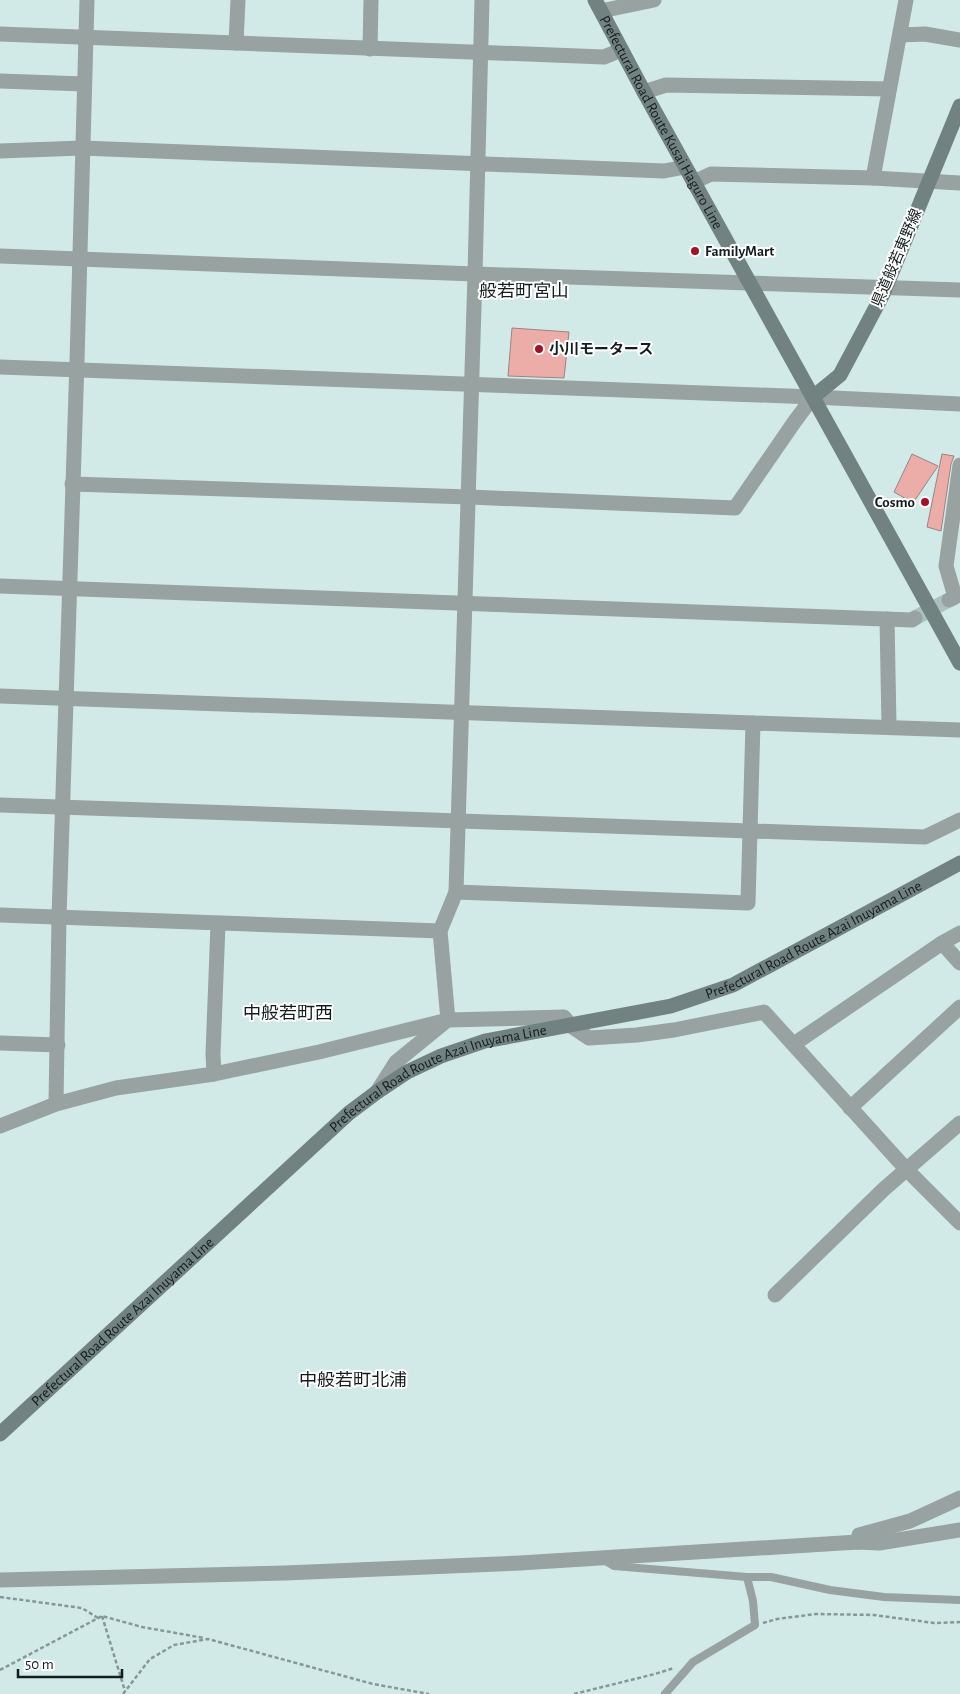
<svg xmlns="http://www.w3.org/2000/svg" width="960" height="1694" viewBox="0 0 960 1694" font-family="'Alegreya Sans','Noto Sans JP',sans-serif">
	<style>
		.building { fill: #ecada9; stroke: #9a8482 }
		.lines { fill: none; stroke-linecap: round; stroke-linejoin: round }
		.minor-tunnel { stroke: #abc1bf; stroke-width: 15; stroke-dasharray: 15 8; stroke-linecap: butt }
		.path { stroke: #859897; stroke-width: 2.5; stroke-dasharray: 4 2.5; stroke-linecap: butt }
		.service { stroke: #97a2a1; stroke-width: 8 }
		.minor { stroke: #97a2a1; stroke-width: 15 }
		.tertiary { stroke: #97a2a1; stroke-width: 15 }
		.secondary { stroke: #728281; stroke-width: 15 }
		.poi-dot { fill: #a70f25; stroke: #fff; stroke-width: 2 }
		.labels { text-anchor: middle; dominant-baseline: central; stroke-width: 4; stroke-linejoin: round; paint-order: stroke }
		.street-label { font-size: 15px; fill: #141d1d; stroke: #fff }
		.poi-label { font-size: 15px; font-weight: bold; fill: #141d1d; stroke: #fff; text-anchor: start }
		.quarter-label { font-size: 18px; fill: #141d1d; stroke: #fff }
	</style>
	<rect width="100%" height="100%" fill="#d1eae8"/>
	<!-- building -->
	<g class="building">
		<path d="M512,328L569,332L564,378L508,376Z"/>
		<path d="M912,454L938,466L913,503L894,492Z"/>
		<path d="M942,454L954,456L951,464L941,531L927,527Z"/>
	</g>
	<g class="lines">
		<!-- minor-tunnel -->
		<path class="minor-tunnel" d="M915,618L949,600"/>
		<!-- path -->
		<g class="path">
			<path d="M0,1597L82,1608L98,1618"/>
			<path d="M102,1616L125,1691"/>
			<path d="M763,1623L777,1619L816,1614L874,1615L934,1623L960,1622"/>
			<path d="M0,1670L102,1616L142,1627L204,1638"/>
			<path d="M123,1694L150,1659L174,1645L208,1639L373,1684L429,1694"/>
			<path d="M574,1694L655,1674L674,1668"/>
		</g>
		<!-- service -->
		<g class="service">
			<path d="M604,1560L614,1566L747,1577H771L830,1590L884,1597L960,1600"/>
			<path d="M665,1694L693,1662L755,1625L753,1601L747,1577"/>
		</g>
		<!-- minor -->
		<g class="minor">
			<path d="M601,11L654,0"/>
			<path d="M0,34L604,57L621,50"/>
			<path d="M900,35L925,34L960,40"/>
			<path d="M236,43L238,0"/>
			<path d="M370,49L371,0"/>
			<path d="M0,81L84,84"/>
			<path d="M644,92L666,85L889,89"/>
			<path d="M0,151L82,148L664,171L685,167"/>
			<path d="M873,178L906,0"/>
			<path d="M694,182L711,174L873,178L960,183"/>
			<path d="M0,256L475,274L960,290"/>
			<path d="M72,484L469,497L735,508L795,421L813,397L960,404"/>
			<path d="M0,586L912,620L915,618"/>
			<path d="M949,600L955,597L946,566L960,465"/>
			<path d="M887,619L889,726"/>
			<path d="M0,696L753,723"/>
			<path d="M0,805L925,837L960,820"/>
			<path d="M456,892L748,903L753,723L960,730"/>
			<path d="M0,915L440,931"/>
			<path d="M942,943L960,963"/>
			<path d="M448,1020L440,931L456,892L475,274L482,0"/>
			<path d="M0,1043L58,1045"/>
			<path d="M794,1044L942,943L960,933"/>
			<path d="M214,1074L213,1054L218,924"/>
			<path d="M377,1092L396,1062L445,1022"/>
			<path d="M56,1104L59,917L77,361L87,0"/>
			<path d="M850,1108L960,1007"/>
			<path d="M0,1126L56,1104L116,1088L214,1074L319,1052L448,1020L564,1017L571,1026L589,1038L637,1035L674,1030L764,1012L906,1169L960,1223"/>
			<path d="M775,1295L884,1189L960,1123"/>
			<path d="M858,1542L859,1535L910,1521L960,1498"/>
			<path d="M0,1580L285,1573L520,1563L858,1542L879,1543L960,1530"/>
		</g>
		<!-- tertiary -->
		<path class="tertiary" d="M0,367L813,397"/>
		<!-- secondary -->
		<g class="secondary">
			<path id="s1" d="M595,0L644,92L960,663"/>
			<path d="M813,397L840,375L883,294L960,106"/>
			<path id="s2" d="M0,1434L349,1113L377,1092L407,1072L441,1056L485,1041L671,1006L733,985L960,863"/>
		</g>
	</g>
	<!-- markers -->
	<g class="poi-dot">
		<circle cx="695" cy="251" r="5"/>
		<circle cx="539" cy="349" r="5"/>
		<circle cx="925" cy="502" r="5"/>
	</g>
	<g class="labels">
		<!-- street labels -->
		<g class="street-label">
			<text stroke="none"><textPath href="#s1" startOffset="139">Prefectural Road Route Kusai Haguro Line</textPath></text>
			<text transform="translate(897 258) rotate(-67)">県道般若東野線</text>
			<text stroke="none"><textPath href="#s2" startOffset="976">Prefectural Road Route Azai Inuyama Line</textPath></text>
			<text stroke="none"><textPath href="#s2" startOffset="571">Prefectural Road Route Azai Inuyama Line</textPath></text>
			<text stroke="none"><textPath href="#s2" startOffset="166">Prefectural Road Route Azai Inuyama Line</textPath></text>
		</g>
		<!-- poi labels -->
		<g class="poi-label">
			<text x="705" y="251">FamilyMart</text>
			<text x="549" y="349">小川モータース</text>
			<text x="915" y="502" text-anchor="end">Cosmo</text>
		</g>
		<!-- quarter labels -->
		<g class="quarter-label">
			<text x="524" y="292">般若町宮山</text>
			<text x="288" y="1014">中般若町西</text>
			<text x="353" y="1381">中般若町北浦</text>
		</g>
	</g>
	<!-- scale -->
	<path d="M18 1669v8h104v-8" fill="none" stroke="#141d1d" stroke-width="2.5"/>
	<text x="25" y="1669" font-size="15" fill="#141d1d" stroke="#ffffff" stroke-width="4" paint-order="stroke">50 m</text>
</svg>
